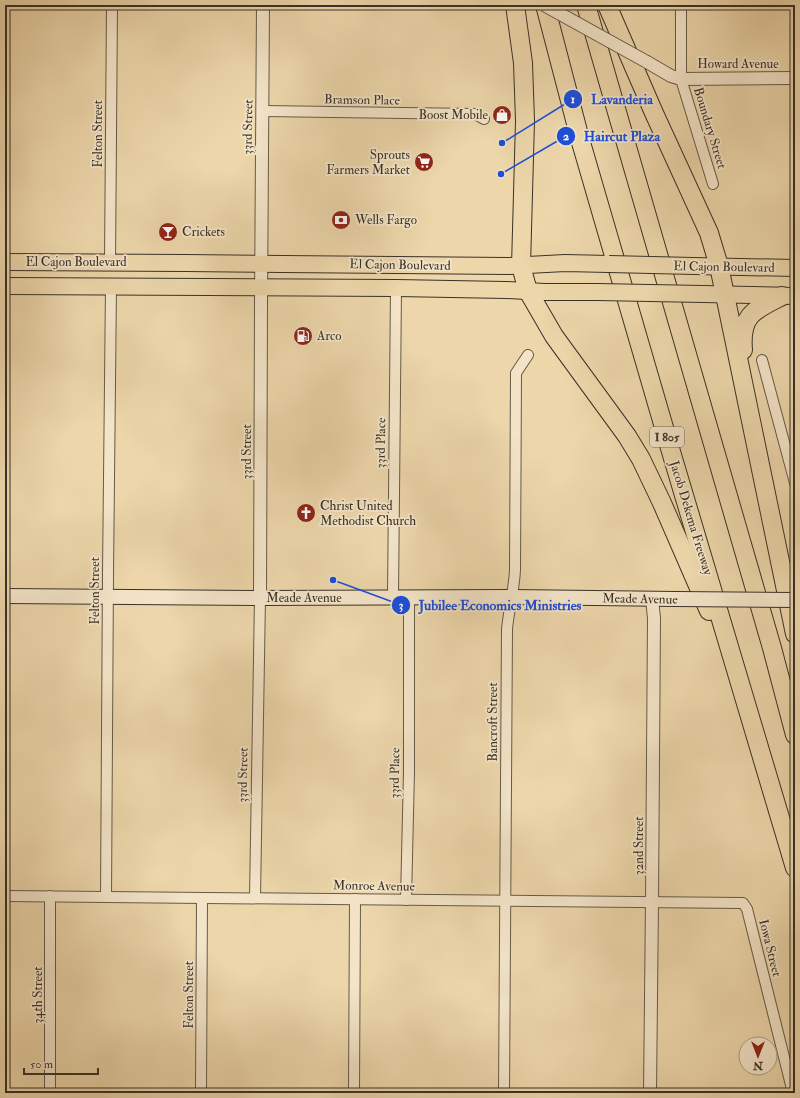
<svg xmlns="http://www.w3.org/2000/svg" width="800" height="1098" viewBox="0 0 800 1098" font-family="'IM FELL Double Pica',serif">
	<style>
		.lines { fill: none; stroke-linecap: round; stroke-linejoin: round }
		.minor-casing { stroke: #665a48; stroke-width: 12 }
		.tertiary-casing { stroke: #665a48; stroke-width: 14 }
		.secondary-casing { stroke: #393127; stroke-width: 16 }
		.primary-casing { stroke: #393127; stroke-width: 18 }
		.motorway-casing { stroke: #393127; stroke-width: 20 }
		.minor { stroke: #f3e4c8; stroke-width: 10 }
		.tertiary { stroke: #f3e4c8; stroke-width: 12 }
		.secondary { stroke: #f3e4c8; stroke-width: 14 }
		.primary { stroke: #ecd6aa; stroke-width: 16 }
		.motorway { stroke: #ecd6aa; stroke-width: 18 }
		.tertiary-bridge-casing { stroke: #665a48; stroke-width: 14; stroke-linecap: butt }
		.secondary-bridge-casing { stroke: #393127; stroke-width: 16; stroke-linecap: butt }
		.primary-bridge-casing { stroke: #393127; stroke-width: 18; stroke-linecap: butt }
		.tertiary-bridge { stroke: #f3e4c8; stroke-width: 12 }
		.secondary-bridge { stroke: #f3e4c8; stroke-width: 14 }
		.primary-bridge { stroke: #ecd6aa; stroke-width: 16 }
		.labels { text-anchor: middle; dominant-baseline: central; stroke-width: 3.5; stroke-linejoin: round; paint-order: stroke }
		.shield { fill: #f3e4c8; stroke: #716757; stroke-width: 1 }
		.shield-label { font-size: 12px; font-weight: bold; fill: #393127 }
		.street-label { font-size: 13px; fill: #393127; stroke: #f3e4c8 }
		.poi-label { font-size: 13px; fill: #393127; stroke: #f3e4c8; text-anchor: start }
		.leader { fill: none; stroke: #1d4ed8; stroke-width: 1.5 }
		.callout-dot { fill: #1d4ed8; stroke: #f3e4c8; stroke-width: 1.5 }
		.mark-label { font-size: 12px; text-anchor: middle; font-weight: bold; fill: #fff }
		.callout-label { font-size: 14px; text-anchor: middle; font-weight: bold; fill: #1d4ed8; stroke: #f3e4c8; stroke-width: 3.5; stroke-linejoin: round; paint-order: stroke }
	</style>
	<rect width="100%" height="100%" fill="#ecd6aa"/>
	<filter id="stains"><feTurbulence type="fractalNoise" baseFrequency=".005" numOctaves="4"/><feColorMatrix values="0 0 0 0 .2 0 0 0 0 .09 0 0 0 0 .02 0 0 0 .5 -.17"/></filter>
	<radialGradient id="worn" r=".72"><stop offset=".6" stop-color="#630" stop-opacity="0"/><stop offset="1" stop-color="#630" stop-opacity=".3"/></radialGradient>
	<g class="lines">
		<defs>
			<g id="minor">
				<path d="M681,5V79L713,184"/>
				<path d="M263,111L475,114L484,119"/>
				<path d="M110,262L112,5"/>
				<path d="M762,360L795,483"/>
				<path d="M393,597L396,288"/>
				<path d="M5,896L743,903L747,909L793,1093"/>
				<path d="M106,897L108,575L111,286"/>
				<path d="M255,898L260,598"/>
				<path d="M406,900L409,771V598"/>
				<path d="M50,1093V896"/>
				<path d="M201,1093L202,898"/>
				<path d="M354,1093L355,899"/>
				<path d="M504,1093L507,629C509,609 514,590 515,570L516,373L528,355"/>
			</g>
			<g id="tertiary">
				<path d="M647,62L671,76L681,79L795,78"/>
				<path d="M260,598L261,302L263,5"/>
				<path d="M650,1093L652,902L654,618L652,599"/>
			</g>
			<path id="secondary" d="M5,596L260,598L512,597L676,599"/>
			<g id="primary">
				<path d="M5,262L185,263L509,266L565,263L609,264"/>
				<path d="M694,266L795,268"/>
				<path d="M5,286L396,288L506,290L545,292H597"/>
				<path d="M703,294L795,296"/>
			</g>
			<g id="motorway">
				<path d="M515,5L523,63L525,121L521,266L528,291L554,336L627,436L641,459L662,503L709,611"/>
				<path d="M545,5L580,139L672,455L795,868"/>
				<path d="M586,5L772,648L795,735"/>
				<path d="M607,5L654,113L709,233L719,266L725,295L795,634"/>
				<path d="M743,350C740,315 754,310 782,296"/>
			</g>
		</defs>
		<!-- minor casing -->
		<use href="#minor" class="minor-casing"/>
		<!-- tertiary casing -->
		<use href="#tertiary" class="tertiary-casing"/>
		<!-- secondary casing -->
		<use href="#secondary" class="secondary-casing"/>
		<!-- primary casing -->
		<use href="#primary" class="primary-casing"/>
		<!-- motorway casing -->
		<use href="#motorway" class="motorway-casing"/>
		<!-- minor -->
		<use href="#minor" class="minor"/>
		<!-- tertiary -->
		<use href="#tertiary" class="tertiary"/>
		<!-- secondary -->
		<use href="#secondary" class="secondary"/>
		<!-- primary -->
		<use href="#primary" class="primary"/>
		<!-- motorway -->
		<use href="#motorway" class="motorway"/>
		<defs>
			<path id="tertiary-bridge" d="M544,5L647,62"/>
			<path id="secondary-bridge" d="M676,599L795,600"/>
			<g id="primary-bridge">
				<path d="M609,264L694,266"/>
				<path d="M597,292L703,294"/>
			</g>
		</defs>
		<!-- tertiary-bridge casing -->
		<use href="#tertiary-bridge" class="tertiary-bridge-casing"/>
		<!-- secondary-bridge casing -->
		<use href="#secondary-bridge" class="secondary-bridge-casing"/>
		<!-- primary-bridge casing -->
		<use href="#primary-bridge" class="primary-bridge-casing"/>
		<!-- tertiary-bridge -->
		<use href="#tertiary-bridge" class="tertiary-bridge"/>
		<!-- secondary-bridge -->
		<use href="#secondary-bridge" class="secondary-bridge"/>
		<!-- primary-bridge -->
		<use href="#primary-bridge" class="primary-bridge"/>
	</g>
	<!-- icons -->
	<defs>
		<symbol id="shop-disc" viewBox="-11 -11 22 22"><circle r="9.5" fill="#8f2418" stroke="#f3e4c8"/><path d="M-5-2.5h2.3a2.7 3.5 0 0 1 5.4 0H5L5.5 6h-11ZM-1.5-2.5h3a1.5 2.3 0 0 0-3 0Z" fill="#fff"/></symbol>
		<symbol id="supermarket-disc" viewBox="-11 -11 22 22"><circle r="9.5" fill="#8f2418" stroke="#f3e4c8"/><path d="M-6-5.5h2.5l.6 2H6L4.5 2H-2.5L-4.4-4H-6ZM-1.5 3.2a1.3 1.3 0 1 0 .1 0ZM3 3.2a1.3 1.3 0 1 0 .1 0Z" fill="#fff"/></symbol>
		<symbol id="bank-disc" viewBox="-11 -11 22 22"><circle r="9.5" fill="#8f2418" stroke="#f3e4c8"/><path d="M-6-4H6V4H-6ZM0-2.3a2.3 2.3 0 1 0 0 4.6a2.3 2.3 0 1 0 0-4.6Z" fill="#fff"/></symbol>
		<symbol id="bar-disc" viewBox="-11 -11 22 22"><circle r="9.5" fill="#8f2418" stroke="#f3e4c8"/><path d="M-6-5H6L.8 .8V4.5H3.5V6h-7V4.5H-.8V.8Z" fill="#fff"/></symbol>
		<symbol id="fuel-disc" viewBox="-11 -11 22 22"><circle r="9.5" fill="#8f2418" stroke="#f3e4c8"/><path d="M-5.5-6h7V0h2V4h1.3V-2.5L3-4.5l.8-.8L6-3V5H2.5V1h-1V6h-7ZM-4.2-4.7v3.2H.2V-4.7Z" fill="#fff"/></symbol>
		<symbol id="church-disc" viewBox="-11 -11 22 22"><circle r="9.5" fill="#8f2418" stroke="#f3e4c8"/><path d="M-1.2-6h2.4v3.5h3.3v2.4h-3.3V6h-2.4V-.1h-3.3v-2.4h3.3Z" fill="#fff"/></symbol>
	</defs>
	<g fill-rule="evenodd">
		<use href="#shop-disc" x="491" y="104" width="22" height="22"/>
		<use href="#supermarket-disc" x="413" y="151" width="22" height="22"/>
		<use href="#bank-disc" x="330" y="209" width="22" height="22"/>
		<use href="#bar-disc" x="157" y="221" width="22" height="22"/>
		<use href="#fuel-disc" x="292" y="325" width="22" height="22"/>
		<use href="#church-disc" x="295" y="502" width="22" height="22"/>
	</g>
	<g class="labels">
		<!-- shield labels -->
		<rect class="shield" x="650" y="427" width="34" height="20" rx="3"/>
		<g class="shield-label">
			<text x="667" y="437">I 805</text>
		</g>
		<!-- street labels -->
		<g class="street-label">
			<text x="738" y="64">Howard Avenue</text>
			<text transform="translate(362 100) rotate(1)">Bramson Place</text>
			<text transform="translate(248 127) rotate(-89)">33rd Street</text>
			<text transform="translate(710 128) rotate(73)">Boundary Street</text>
			<text transform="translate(98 134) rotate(-90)">Felton Street</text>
			<text x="76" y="262">El Cajon Boulevard</text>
			<text transform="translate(400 265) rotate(1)">El Cajon Boulevard</text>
			<text transform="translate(724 267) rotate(1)">El Cajon Boulevard</text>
			<text transform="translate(381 443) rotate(-89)">33rd Place</text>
			<text transform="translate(247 452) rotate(-90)">33rd Street</text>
			<text transform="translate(691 518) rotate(73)">Jacob Dekema Freeway</text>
			<text transform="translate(95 591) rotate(-90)">Felton Street</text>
			<text x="304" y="598">Meade Avenue</text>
			<text transform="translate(640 599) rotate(1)">Meade Avenue</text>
			<text transform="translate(493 722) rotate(-90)">Bancroft Street</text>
			<text transform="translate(395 773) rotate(-89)">33rd Place</text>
			<text transform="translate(243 775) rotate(-89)">33rd Street</text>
			<text transform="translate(639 846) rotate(-90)">32nd Street</text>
			<text transform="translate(374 886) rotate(1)">Monroe Avenue</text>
			<text transform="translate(770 948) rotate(76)">Iowa Street</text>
			<text transform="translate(38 995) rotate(-90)">34th Street</text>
			<text transform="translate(189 995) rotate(-90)">Felton Street</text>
		</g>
		<!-- poi labels -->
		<g class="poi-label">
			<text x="488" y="115" text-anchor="end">Boost Mobile</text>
			<text x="410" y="155" text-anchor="end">Sprouts<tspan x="410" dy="15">Farmers Market</tspan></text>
			<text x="355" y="220">Wells Fargo</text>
			<text x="182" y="232">Crickets</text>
			<text x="317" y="336">Arco</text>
			<text x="320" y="506">Christ United<tspan x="320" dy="15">Methodist Church</tspan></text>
		</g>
	</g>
	<!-- callouts -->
	<path class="leader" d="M502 143L573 99M501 174L566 136M333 580L401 605"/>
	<g class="callout-dot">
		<circle cx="502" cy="143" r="4"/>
		<circle cx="501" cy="174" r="4"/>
		<circle cx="333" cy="580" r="4"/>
		<circle cx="573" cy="99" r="10"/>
		<circle cx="566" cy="136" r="10"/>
		<circle cx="401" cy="605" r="10"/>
	</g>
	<g class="mark-label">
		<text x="573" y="103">1</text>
		<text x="566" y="140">2</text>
		<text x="401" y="609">3</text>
	</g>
	<g class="callout-label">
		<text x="622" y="104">Lavanderia</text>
		<text x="622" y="141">Haircut Plaza</text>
		<text x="500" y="610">Jubilee Economics Ministries</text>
	</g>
	<!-- margin -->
	<rect width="800" height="1098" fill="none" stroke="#ecd6aa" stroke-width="20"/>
	<rect x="6" y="6" width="788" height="1086" fill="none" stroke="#393127" stroke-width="2"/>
	<rect x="10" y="10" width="780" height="1078" fill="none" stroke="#393127"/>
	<!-- north arrow -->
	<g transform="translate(758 1056) rotate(180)"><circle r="19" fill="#f3e4c8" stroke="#a99c88"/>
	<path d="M0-3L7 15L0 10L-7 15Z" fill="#8f2418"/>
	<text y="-6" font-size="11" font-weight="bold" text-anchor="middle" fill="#393127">N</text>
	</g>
	<!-- scale -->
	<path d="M24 1068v6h74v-6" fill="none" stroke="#393127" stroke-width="2"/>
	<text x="30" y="1068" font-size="12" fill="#393127" stroke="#f3e4c8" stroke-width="3" paint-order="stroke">50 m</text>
	<rect width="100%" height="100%" filter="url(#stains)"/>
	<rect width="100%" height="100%" fill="url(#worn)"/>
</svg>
